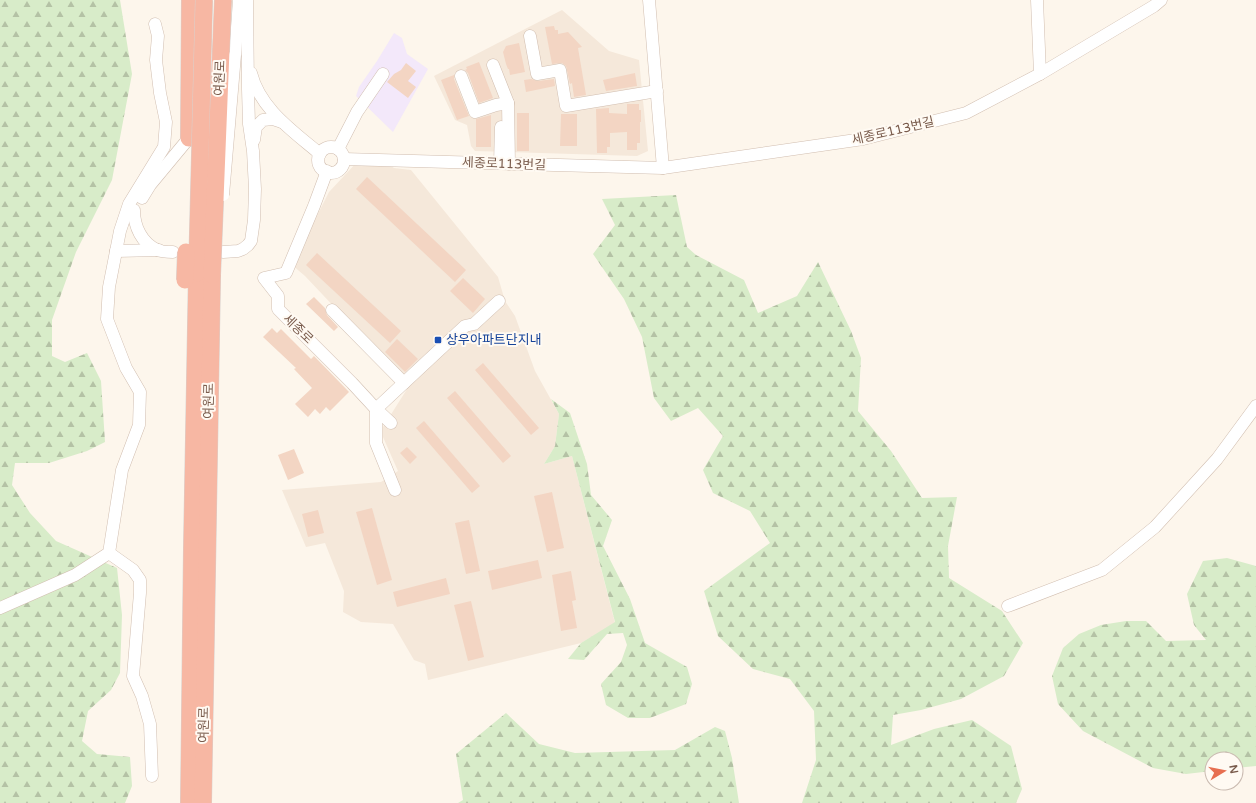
<svg xmlns="http://www.w3.org/2000/svg" width="1256" height="803" viewBox="0 0 1256 803" font-family="'Varela Round','Noto Sans KR',sans-serif">
	<style>
		.residential { fill: #f5e8da }
		.education { fill: #f3e8fa }
		.forest { fill: url(#forest-firs) }
		.building { fill: #f3d5c3 }
		.lines { fill: none; stroke-linecap: round; stroke-linejoin: round }
		.minor-casing { stroke: #d1beb0; stroke-width: 13 }
		.highway-casing { stroke: #dad1cd; stroke-width: 18 }
		.minor { stroke: #fff; stroke-width: 12 }
		.highway { stroke: #f7b7a3; stroke-width: 17 }
		.minor-bridge-casing { stroke: #d1beb0; stroke-width: 13; stroke-linecap: butt }
		.highway-bridge-casing { stroke: #dad1cd; stroke-width: 18; stroke-linecap: butt }
		.minor-bridge { stroke: #fff; stroke-width: 12 }
		.highway-bridge { stroke: #f7b7a3; stroke-width: 17 }
		.transit-dot { fill: #1a4fb4; stroke: #fffaf3; stroke-width: 1.5 }
		.labels { text-anchor: middle; dominant-baseline: central; stroke-width: 4; stroke-linejoin: round; paint-order: stroke }
		.street-label { font-size: 13px; fill: #7a5c4d; stroke: #fffaf3 }
		.transit-label { font-size: 13px; fill: #164399; stroke: #fffaf3; text-anchor: start }
	</style>
	<defs>
		<pattern id="forest-firs" width="22" height="20" patternUnits="userSpaceOnUse"><rect width="22" height="20" fill="#d8ecc9"/><path d="M5 1l3.5 6h-7zM16 11l3.5 6h-7z" fill="#b4c2a5"/></pattern>
	</defs>
	<rect width="100%" height="100%" fill="#fdf6ec"/>
	<!-- residential -->
	<g class="residential">
		<path d="M562,10L609,51L639,60L648,151L637,156L475,151L471,146L467,125L455,120L434,76Z"/>
		<path d="M379,158L394,168L411,170L498,277L505,301L515,316L535,371L559,414L555,446L544,464L572,456L615,623L581,643L428,680L425,664L414,660L393,624L361,622L343,612L344,591L325,543L306,547L282,490L381,482L398,471L383,437V427L409,386L305,276L292,265L329,192L358,161Z"/>
	</g>
	<!-- education -->
	<path class="education" d="M394,33L402,38L407,54L428,69L393,132L356,96L359,87L377,61Z"/>
	<!-- forest -->
	<g class="forest">
		<path d="M0,0H120L132,74L112,180L76,252L52,320V356L65,362L87,353L101,381L105,442L87,451L49,463H15L12,485L30,513L56,541L117,568L122,615L120,673L111,690L88,711L82,741L97,754L130,757L132,786L125,803H0Z"/>
		<path d="M676,195L687,247L696,255L744,280L758,313L797,296L818,262L851,331L861,358L858,411L891,451L922,498L957,497L948,546L949,578L1002,611L1023,643L1004,676L961,699L921,710L893,715L891,745L934,729L972,720L1011,746L1022,789L1016,803H802L816,760L814,711L790,679L753,669L718,636L704,591L770,543L750,511L713,493L703,470L723,436L698,408L671,421L654,398L642,337L624,299L593,254L615,225L602,199Z"/>
		<path d="M551,399L570,413L587,464L591,495L612,520L603,546L630,599L645,643L687,667L692,684L686,704L650,718H628L606,705L601,684L621,662L627,645L623,633L607,634L584,660L568,659L581,643L615,622L572,456L544,464L555,446L559,414Z"/>
		<path d="M1227,558L1256,566V766L1236,768V759H1212V771L1186,774L1153,768L1083,731L1058,704L1052,676L1063,648L1079,634L1101,625L1126,621H1146L1166,641L1206,640L1194,625L1187,594L1203,561Z"/>
		<path d="M506,713L539,744L575,753L675,750L715,727L725,731L732,758L739,803H458L463,800L456,754Z"/>
	</g>
	<!-- building -->
	<g class="building">
		<path d="M554,26L555,30H558V34L568,32L582,47L578,48L586,95L574,97L572,83L570,84L566,66L562,63L552,64L545,27Z"/>
		<path d="M519,43L525,72L510,75L509,69H508L506,64L503,52L506,46Z"/>
		<path d="M479,62L493,98L479,103L468,73L465,70L467,69L466,67Z"/>
		<path d="M406,63L416,71L408,81L416,87L408,98L387,82L394,74L401,70Z"/>
		<path d="M635,73L637,86L606,91L603,80Z"/>
		<path d="M454,75V79L469,116L457,120L441,80Z"/>
		<path d="M531,79L538,81L554,79L555,86L526,92L524,80Z"/>
		<path d="M627,104H639V110H641V122H640V143H637V150H627V132L610,133V147H607V153H597L596,109L609,108V113L627,114Z"/>
		<rect x="517" y="113" width="12" height="38"/>
		<path d="M561,114H577V146H560Z"/>
		<path d="M491,115V147H476V119Z"/>
		<path d="M367,177L466,270L455,282L356,189Z"/>
		<path d="M317,253L401,331L390,343L306,265Z"/>
		<path d="M463,278L485,299L473,313L450,291Z"/>
		<path d="M314,297L325,308L327,315L338,327L334,331L306,304Z"/>
		<path d="M272,328L277,333L281,329L311,359L314,356L349,392L330,411L326,407L320,414L315,409L308,417L295,404L312,388L294,369L296,368L263,337Z"/>
		<path d="M397,339L418,359L405,372L385,352Z"/>
		<path d="M483,363L539,428L531,435L475,370Z"/>
		<path d="M455,391L511,456L503,463L447,398Z"/>
		<path d="M424,421L480,486L472,493L416,428Z"/>
		<path d="M407,447L417,457L410,464L400,453Z"/>
		<path d="M294,449L304,473L288,480L278,455Z"/>
		<path d="M552,492L564,548L547,552L534,496Z"/>
		<path d="M372,508L392,580L377,585L356,512Z"/>
		<path d="M318,510L324,533L308,537L302,514Z"/>
		<path d="M469,520L480,571L466,574L455,523Z"/>
		<path d="M538,560L542,578L492,590L488,571Z"/>
		<path d="M571,571L576,600L572,601L577,628L561,631L552,575Z"/>
		<path d="M446,578L450,594L397,607L393,592Z"/>
		<path d="M471,601L484,657L468,661L454,605Z"/>
	</g>
	<g class="lines">
		<defs>
			<g id="minor">
				<path d="M649,0L663,168"/>
				<path d="M1037,0L1040,74"/>
				<path d="M530,36L537,74L560,70L566,106L657,91"/>
				<path d="M235,55L239,0"/>
				<path d="M493,65L508,103L509,164"/>
				<path d="M251,73C260,109 293,131 320,154"/>
				<path d="M461,76L475,112L496,105L508,103"/>
				<path d="M254,140L256,127L263,120L273,119L282,122"/>
				<circle cx="331" cy="160" r="13"/>
				<path d="M338,149L357,112L383,74"/>
				<path d="M344,159L663,168L863,139L966,113L1040,74L1154,6L1161,0"/>
				<path d="M500,163L501,127"/>
				<path d="M327,171L314,206L286,273L264,278L278,296V309L352,383L376,409V443L395,490"/>
				<path d="M142,198L150,185L189,138"/>
				<path d="M134,210C134,227 142,243 157,250C162,252 168,252 173,252"/>
				<path d="M116,251L159,250"/>
				<path d="M223,252L238,251L243,249L248,245L251,241L254,220L255,189L253,151L249,124L248,89L247,0"/>
				<path d="M332,310L404,383"/>
				<path d="M391,423L376,409L465,326L474,324L499,301"/>
				<path d="M109,553L133,570L140,580V593L133,676L142,696L150,724L152,776"/>
				<path d="M1008,606L1102,570L1155,527L1217,459L1256,406"/>
				<path d="M0,608L75,575L109,553L122,470L139,425L140,392L126,368L107,319L109,287L120,231L129,204L164,147L166,122L160,93L156,60L158,36L155,24"/>
			</g>
			<g id="highway">
				<path d="M189,138L190,0"/>
				<path d="M189,803L192,549L197,273"/>
				<path d="M203,803L212,275"/>
			</g>
		</defs>
		<!-- minor casing -->
		<use href="#minor" class="minor-casing"/>
		<!-- highway casing -->
		<use href="#highway" class="highway-casing"/>
		<!-- minor -->
		<use href="#minor" class="minor"/>
		<!-- highway -->
		<use href="#highway" class="highway"/>
		<defs>
			<path id="minor-bridge" d="M223,195L235,55"/>
			<g id="highway-bridge">
				<path d="M197,273L204,0"/>
				<path d="M212,275L223,0"/>
				<path d="M185,280L186,252"/>
			</g>
		</defs>
		<!-- minor-bridge casing -->
		<use href="#minor-bridge" class="minor-bridge-casing"/>
		<!-- highway-bridge casing -->
		<use href="#highway-bridge" class="highway-bridge-casing"/>
		<!-- minor-bridge -->
		<use href="#minor-bridge" class="minor-bridge"/>
		<!-- highway-bridge -->
		<use href="#highway-bridge" class="highway-bridge"/>
	</g>
	<!-- markers -->
	<rect class="transit-dot" x="434" y="336" width="8" height="8" rx="2"/>
	<g class="labels">
		<!-- street labels -->
		<g class="street-label">
			<text transform="translate(220 78) rotate(-88)">여원로</text>
			<text transform="translate(893 131) rotate(-13)">세종로113번길</text>
			<text transform="translate(504 164) rotate(2)">세종로113번길</text>
			<text transform="translate(298 329) rotate(44)">세종로</text>
			<text transform="translate(209 401) rotate(-89)">여원로</text>
			<text transform="translate(204 725) rotate(-89)">여원로</text>
		</g>
		<!-- transit labels -->
		<g class="transit-label">
			<text x="446" y="340">상우아파트단지내</text>
		</g>
	</g>
	<!-- north arrow -->
	<g transform="translate(1224 771) rotate(80)"><circle r="19" fill="#fffaf3" stroke="#cabbb1"/>
	<path d="M0-3L7 15L0 10L-7 15Z" fill="#e76f51"/>
	<text y="-6" font-size="11" font-weight="bold" text-anchor="middle" fill="#7a5c4d">N</text>
	</g>
</svg>
